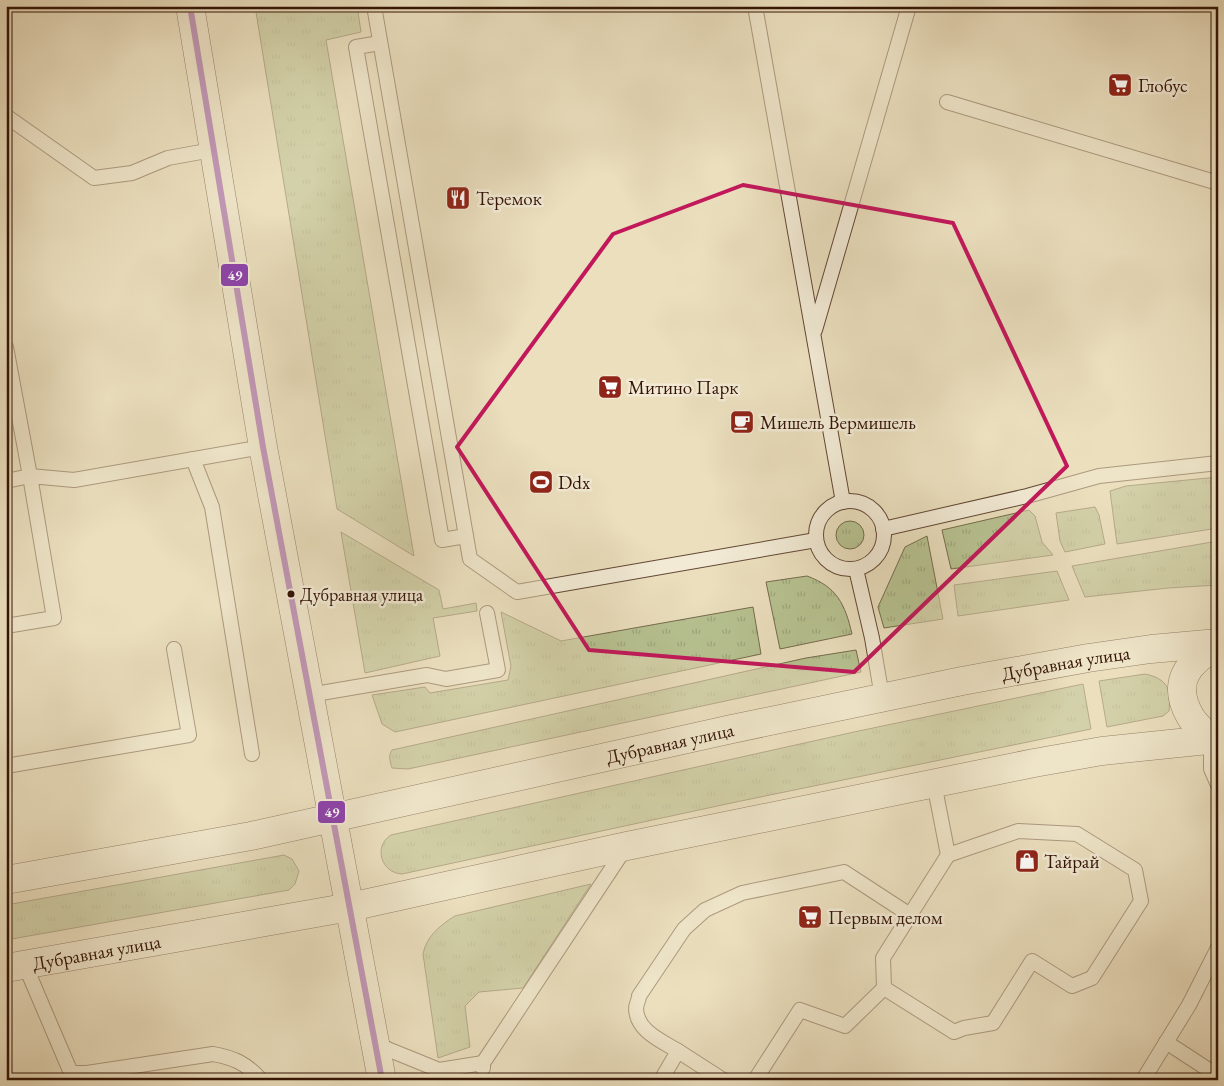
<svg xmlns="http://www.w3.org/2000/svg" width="1224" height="1086" viewBox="0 0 1224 1086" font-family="'EB Garamond',serif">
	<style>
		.grass { fill: url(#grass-tufts); stroke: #766b4c }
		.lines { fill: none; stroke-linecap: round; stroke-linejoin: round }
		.lane-casing { stroke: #624734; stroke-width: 16 }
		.secondary-casing { stroke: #341406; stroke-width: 29 }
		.lane { stroke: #f2ead5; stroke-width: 14 }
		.secondary { stroke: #f2ead5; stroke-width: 28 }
		.bus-1-casing { stroke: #f2ead5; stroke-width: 10 }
		.bus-1 { stroke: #8e44ad; stroke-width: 6 }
		.marked { fill: none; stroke: #c2185b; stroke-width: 4; stroke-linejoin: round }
		.bus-dot { fill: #341406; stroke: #f2ead5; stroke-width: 2 }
		.labels { text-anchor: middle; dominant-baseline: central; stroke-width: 5; stroke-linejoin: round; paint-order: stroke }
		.bus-label { font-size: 18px; fill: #341406; stroke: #f2ead5; text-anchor: start }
		.poi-label { font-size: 19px; fill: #341406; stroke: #f2ead5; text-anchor: start }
		.street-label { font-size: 19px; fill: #341406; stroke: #f2ead5 }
		.line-badge { stroke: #f2ead5; stroke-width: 2 }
		.badge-label { font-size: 14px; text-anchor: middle; font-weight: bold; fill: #fff }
	</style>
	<defs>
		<pattern id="grass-tufts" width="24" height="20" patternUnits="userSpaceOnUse" patternTransform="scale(1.25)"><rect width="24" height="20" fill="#b7c291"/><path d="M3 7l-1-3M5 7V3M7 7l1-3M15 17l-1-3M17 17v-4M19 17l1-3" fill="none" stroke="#9ea67c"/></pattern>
	</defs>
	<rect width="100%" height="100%" fill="#ebdfbe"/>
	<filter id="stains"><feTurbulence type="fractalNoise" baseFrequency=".004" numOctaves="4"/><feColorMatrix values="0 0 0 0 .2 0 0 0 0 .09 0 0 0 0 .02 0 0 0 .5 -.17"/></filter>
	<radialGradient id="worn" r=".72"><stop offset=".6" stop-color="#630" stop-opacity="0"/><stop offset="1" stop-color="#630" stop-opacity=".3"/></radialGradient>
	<!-- grass -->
	<g class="grass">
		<path d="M255,6H357L361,32L326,40L414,556L337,509Z"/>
		<path d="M1218,477V528L1117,544L1110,491L1126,486Z"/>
		<path d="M1095,507L1099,515L1105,544L1065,552L1060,541L1056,513Z"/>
		<path d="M1029,510L1035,516L1042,542L1053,555L951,569L942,530Z"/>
		<circle cx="850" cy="535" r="14"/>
		<path d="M341,532L439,590L443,609L476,603L477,611L433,618L440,656L365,673Z"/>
		<path d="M927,536L943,619L884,628L878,607L905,547Z"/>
		<path d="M1218,541V585L1168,588L1085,597L1072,566Z"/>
		<path d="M1057,571L1069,600L958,616L954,585Z"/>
		<path d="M807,576C837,587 845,604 852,634L780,649L766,582Z"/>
		<path d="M753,607L761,654L395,732L382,724L372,695L425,687L430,693L508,680L511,666L501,612L561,641Z"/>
		<path d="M856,650L861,672L408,769L392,768C390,761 388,756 392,750L806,658Z"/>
		<path d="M1145,674C1168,679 1171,689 1169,711L1163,716L1107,727L1099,681Z"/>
		<path d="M1083,684L1091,729L736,802L402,874C381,873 373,846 391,835L854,732Z"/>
		<path d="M284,855L292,859L299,871L295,884L289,890L6,940V905Z"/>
		<path d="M591,884L523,988L479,992L465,1006L470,1047L438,1058L423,954C426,937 440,925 455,916Z"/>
	</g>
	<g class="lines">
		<defs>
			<g id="lane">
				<path d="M374,6L470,559L517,592L816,540"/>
				<path d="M755,6L843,502"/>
				<path d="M380,43L356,47L442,540L466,536"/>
				<path d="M947,102L1218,183"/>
				<path d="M6,116L94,178L132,173L168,158L212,150"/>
				<path d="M815,330L909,6"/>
				<path d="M6,347L30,476L6,481"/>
				<path d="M193,459L212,507L252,754"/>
				<circle cx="850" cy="535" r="34"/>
				<path d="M883,529L1027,496L1099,476L1218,463"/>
				<path d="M856,569L872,638L882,697"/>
				<path d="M6,626L54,618L30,476L74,480L263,447"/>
				<path d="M309,695L427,675L446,679L498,670L487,613"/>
				<path d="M1211,739V769L1218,785"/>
				<path d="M6,766L189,735L174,649"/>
				<path d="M910,915L883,958L884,988L954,1032L964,1028L993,1023L1032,961L1072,986L1092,978L1141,901L1135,870L1077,834L1018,831L948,855"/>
				<path d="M25,965L71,1073H87L213,1054C234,1058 246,1063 261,1080"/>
				<path d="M1166,1042L1218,1076"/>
				<path d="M375,1044L439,1070L483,1063"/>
				<path d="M678,1051C662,1041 636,1031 636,1008C636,1005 639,1000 639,996L684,929L705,910L742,893L844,872L910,915L948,855L934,783"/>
				<path d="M483,1068V1063L626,847"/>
				<path d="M661,1080L678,1051L723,1080"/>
				<path d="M755,1080L800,1010L845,1026L884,988"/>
				<path d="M1143,1080L1189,1005L1218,948"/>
			</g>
			<g id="secondary">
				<path d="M190,6L263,447L382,1080"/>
				<path d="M1211,739C1204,732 1195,725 1190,716C1171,682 1188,661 1218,646"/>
				<path id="s1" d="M6,880L251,836L732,729L962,681L1088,658L1151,649L1218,643"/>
				<path id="s2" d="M6,968L350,907L627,846L1034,763L1102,751L1218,739"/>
			</g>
		</defs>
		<!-- lane casing -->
		<use href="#lane" class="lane-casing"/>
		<!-- secondary casing -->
		<use href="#secondary" class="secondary-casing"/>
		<!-- lane -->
		<use href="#lane" class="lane"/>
		<!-- secondary -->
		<use href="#secondary" class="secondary"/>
		<defs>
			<path id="bus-1" d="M190,6L263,447L382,1080"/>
		</defs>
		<!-- bus-1 casing -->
		<use href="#bus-1" class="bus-1-casing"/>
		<!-- bus-1 -->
		<use href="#bus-1" class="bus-1"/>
	</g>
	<!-- marked area -->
	<path d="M0 0H1224V1086H0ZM743,185L953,223L1067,466L854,672L589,650L457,447L613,234Z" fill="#ebdfbe" fill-opacity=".55" fill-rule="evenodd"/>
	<path class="marked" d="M743,185L953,223L1067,466L854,672L589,650L457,447L613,234Z"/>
	<!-- icons -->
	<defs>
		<symbol id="supermarket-square" viewBox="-11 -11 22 22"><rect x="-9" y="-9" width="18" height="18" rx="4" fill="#8f2418" stroke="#f2ead5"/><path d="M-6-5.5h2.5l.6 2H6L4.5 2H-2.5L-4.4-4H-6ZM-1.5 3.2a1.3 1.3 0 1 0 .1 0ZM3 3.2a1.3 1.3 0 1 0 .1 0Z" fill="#fff"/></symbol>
		<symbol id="restaurant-square" viewBox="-11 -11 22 22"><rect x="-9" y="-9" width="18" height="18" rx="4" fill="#8f2418" stroke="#f2ead5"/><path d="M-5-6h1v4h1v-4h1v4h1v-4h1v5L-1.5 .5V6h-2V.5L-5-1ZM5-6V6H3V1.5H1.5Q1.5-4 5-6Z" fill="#fff"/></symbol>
		<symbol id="cafe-square" viewBox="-11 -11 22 22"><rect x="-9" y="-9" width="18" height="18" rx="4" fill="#8f2418" stroke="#f2ead5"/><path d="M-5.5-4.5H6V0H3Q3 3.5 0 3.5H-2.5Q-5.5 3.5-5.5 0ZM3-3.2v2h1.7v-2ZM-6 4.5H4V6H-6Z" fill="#fff"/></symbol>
		<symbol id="stadium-square" viewBox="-11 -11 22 22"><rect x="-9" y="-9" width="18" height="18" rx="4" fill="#8f2418" stroke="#f2ead5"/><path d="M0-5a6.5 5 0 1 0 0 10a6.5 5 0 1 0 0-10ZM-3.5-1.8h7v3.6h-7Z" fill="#fff"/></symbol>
		<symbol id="shop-square" viewBox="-11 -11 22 22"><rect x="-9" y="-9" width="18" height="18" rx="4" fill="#8f2418" stroke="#f2ead5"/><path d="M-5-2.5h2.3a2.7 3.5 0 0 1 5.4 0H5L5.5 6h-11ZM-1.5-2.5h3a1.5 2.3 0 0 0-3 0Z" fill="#fff"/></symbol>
	</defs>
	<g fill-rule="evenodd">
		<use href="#supermarket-square" x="1106" y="71" width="28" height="28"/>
		<use href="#restaurant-square" x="444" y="184" width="28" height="28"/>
		<use href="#supermarket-square" x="596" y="373" width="28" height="28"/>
		<use href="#cafe-square" x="728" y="408" width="28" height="28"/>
		<use href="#stadium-square" x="527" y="468" width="28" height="28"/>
		<use href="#shop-square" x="1013" y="847" width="28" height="28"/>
		<use href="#supermarket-square" x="796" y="903" width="28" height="28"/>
	</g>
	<!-- markers -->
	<circle class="bus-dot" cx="291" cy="594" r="4.5"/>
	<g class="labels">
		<!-- bus labels -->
		<g class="bus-label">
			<text x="300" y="594">Дубравная улица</text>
		</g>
		<!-- poi labels -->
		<g class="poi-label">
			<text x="1138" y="85">Глобус</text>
			<text x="476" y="198">Теремок</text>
			<text x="628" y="387">Митино Парк</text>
			<text x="760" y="422">Мишель Вермишель</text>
			<text x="558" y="482">Ddx</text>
			<text x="1044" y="861">Тайрай</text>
			<text x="828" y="917">Первым делом</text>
		</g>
		<!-- street labels -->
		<g class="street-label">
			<text stroke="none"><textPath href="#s1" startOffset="1082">Дубравная улица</textPath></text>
			<text stroke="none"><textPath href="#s1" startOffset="678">Дубравная улица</textPath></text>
			<text stroke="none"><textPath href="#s2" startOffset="92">Дубравная улица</textPath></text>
		</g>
	</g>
	<g class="line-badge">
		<rect x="220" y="263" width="29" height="24" rx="5" fill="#8e44ad"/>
		<rect x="317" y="800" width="29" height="24" rx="5" fill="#8e44ad"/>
	</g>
	<g class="badge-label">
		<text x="235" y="280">49</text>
		<text x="332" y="817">49</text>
	</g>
	<!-- margin -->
	<rect width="1224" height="1086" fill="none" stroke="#ebdfbe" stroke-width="25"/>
	<rect x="8" y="8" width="1209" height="1071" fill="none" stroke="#341406" stroke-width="2.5"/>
	<rect x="12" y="12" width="1199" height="1061" fill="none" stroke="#341406"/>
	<rect width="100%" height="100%" filter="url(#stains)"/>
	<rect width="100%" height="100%" fill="url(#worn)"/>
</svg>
